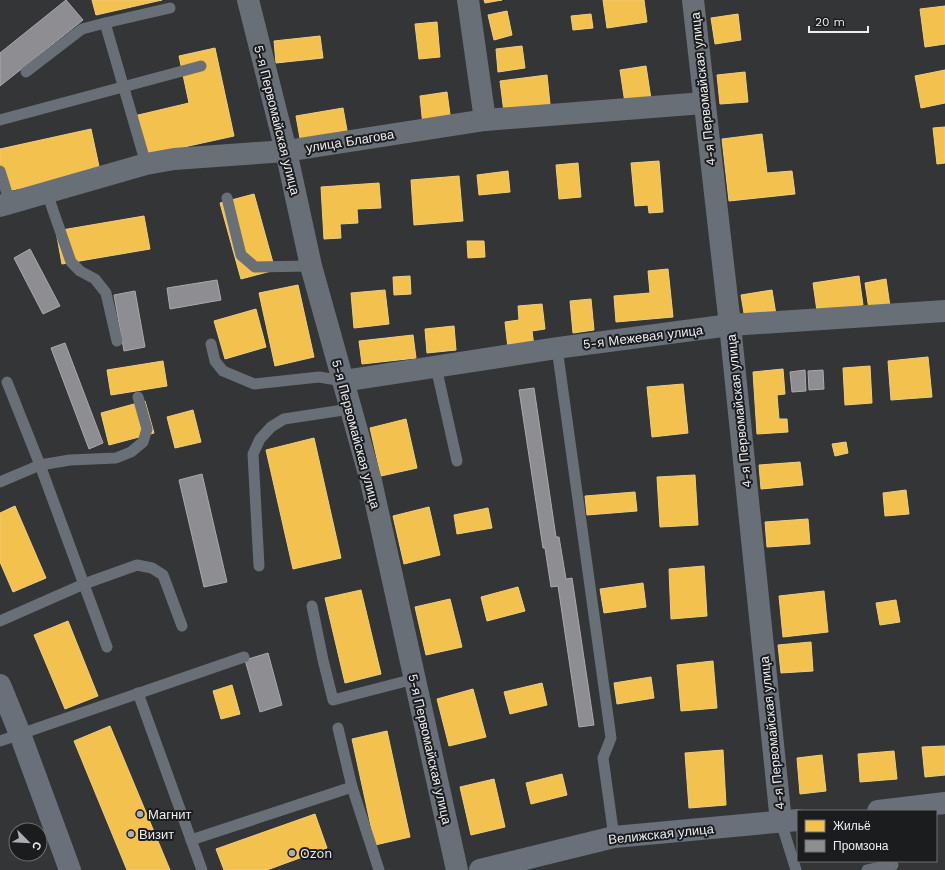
<svg xmlns="http://www.w3.org/2000/svg" width="945" height="870" viewBox="0 0 945 870" font-family="'Work Sans',sans-serif">
	<style>
		.homes { fill: #f2c14e; stroke: #f0ce7f }
		.industry { fill: #8d8d92; stroke: #aaaaae }
		.lines { fill: none; stroke-linecap: round; stroke-linejoin: round }
		.lane { stroke: #686f77; stroke-width: 11 }
		.street { stroke: #686f77; stroke-width: 22 }
		.secondary { stroke: #697079; stroke-width: 22 }
		.poi-dot { fill: #abadb0; stroke: #1b1c1e; stroke-width: 1.5 }
		.labels { text-anchor: middle; dominant-baseline: central; stroke-width: 4; stroke-linejoin: round; paint-order: stroke }
		.street-label { font-size: 13px; fill: #eceef1; stroke: #1b1c1e }
		.poi-label { font-size: 13px; fill: #eceef1; stroke: #1b1c1e; text-anchor: start }
	</style>
	<rect width="100%" height="100%" fill="#333537"/>
	<!-- homes -->
	<g class="homes">
		<path d="M92,0H162L96,15Z"/>
		<path d="M484,0H502L485,3Z"/>
		<path d="M603,0H644L647,22L607,28Z"/>
		<path d="M945,6V44L925,47L920,9Z"/>
		<path d="M507,11L512,35L494,40L488,15Z"/>
		<path d="M591,14L593,28L573,30L571,16Z"/>
		<path d="M738,14L741,40L715,44L711,18Z"/>
		<path d="M437,22L440,57L419,59L415,24Z"/>
		<path d="M320,36L323,58L276,63L274,41Z"/>
		<path d="M522,46L525,68L498,72L496,49Z"/>
		<path d="M215,48L234,136L143,156L134,116L189,103L179,56Z"/>
		<path d="M646,66L651,99L625,103L620,70Z"/>
		<path d="M945,70V103L921,108L915,76Z"/>
		<path d="M745,72L748,102L720,104L717,75Z"/>
		<path d="M547,75L551,114L505,120L500,81Z"/>
		<path d="M447,92L451,122L423,126L420,96Z"/>
		<path d="M343,108L348,136L301,144L296,116Z"/>
		<path d="M945,127V163L937,164L933,128Z"/>
		<path d="M91,129L100,171L3,192L0,177V149Z"/>
		<path d="M762,134L767,173L792,171L795,194L729,201L722,139Z"/>
		<path d="M659,161L663,212L649,213L648,205L635,206L631,163Z"/>
		<path d="M578,163L581,197L559,199L556,165Z"/>
		<path d="M508,171L510,192L479,195L477,175Z"/>
		<path d="M459,176L463,221L414,225L411,180Z"/>
		<path d="M379,183L381,208L357,209L358,223L340,224L341,238L324,239L321,187Z"/>
		<path d="M254,194L275,270L241,279L220,203Z"/>
		<path d="M144,216L150,249L62,264L56,231Z"/>
		<path d="M467,241H484L485,257L468,258Z"/>
		<path d="M668,269L673,317L616,322L614,296L650,293L648,271Z"/>
		<path d="M410,276L411,294L394,295L393,277Z"/>
		<path d="M859,276L863,305L817,311L813,283Z"/>
		<path d="M886,279L891,313L870,316L865,283Z"/>
		<path d="M298,285L314,357L275,366L259,293Z"/>
		<path d="M385,290L389,324L354,328L351,293Z"/>
		<path d="M772,290L777,321L746,325L741,295Z"/>
		<path d="M591,299L594,330L573,333L570,301Z"/>
		<path d="M542,304L545,329L532,331L534,346L508,348L505,322L519,320L518,306Z"/>
		<path d="M256,309L266,347L225,359L214,321Z"/>
		<path d="M454,326L456,350L427,353L425,329Z"/>
		<path d="M413,335L416,358L362,364L359,341Z"/>
		<path d="M928,357L932,397L891,400L888,361Z"/>
		<path d="M163,361L167,386L111,395L107,370Z"/>
		<path d="M870,366L872,403L845,405L843,368Z"/>
		<path d="M783,369L785,394L777,395L779,419H787L788,432L757,434L753,372Z"/>
		<path d="M683,384L688,433L652,437L647,387Z"/>
		<path d="M145,401L154,433L109,445L101,413Z"/>
		<path d="M193,410L201,442L175,448L167,417Z"/>
		<path d="M406,419L417,468L381,476L370,428Z"/>
		<path d="M314,438L341,558L293,569L266,450Z"/>
		<path d="M846,442L848,453L835,456L832,444Z"/>
		<path d="M800,462L803,485L761,489L759,465Z"/>
		<path d="M695,475L698,525L660,527L657,477Z"/>
		<path d="M906,490L909,514L885,516L883,493Z"/>
		<path d="M635,492L637,511L587,515L585,496Z"/>
		<path d="M15,506L46,578L13,592L0,562V513Z"/>
		<path d="M429,507L440,555L404,564L393,516Z"/>
		<path d="M488,508L492,528L457,534L454,515Z"/>
		<path d="M808,519L810,544L767,547L765,522Z"/>
		<path d="M704,566L707,616L671,619L669,569Z"/>
		<path d="M643,583L646,607L604,613L600,589Z"/>
		<path d="M518,587L525,611L487,621L481,597Z"/>
		<path d="M361,590L381,674L345,683L325,598Z"/>
		<path d="M824,591L828,632L783,637L779,596Z"/>
		<path d="M450,599L462,647L426,655L415,607Z"/>
		<path d="M896,600L900,622L880,625L876,603Z"/>
		<path d="M68,621L98,696L65,709L34,635Z"/>
		<path d="M811,642L813,671L781,673L778,645Z"/>
		<path d="M713,661L717,708L681,711L677,665Z"/>
		<path d="M651,677L654,698L617,704L614,683Z"/>
		<path d="M542,683L547,705L510,714L504,692Z"/>
		<path d="M232,685L240,714L221,719L213,691Z"/>
		<path d="M473,689L486,737L449,746L437,699Z"/>
		<path d="M110,726L170,870H127L74,741Z"/>
		<path d="M387,731L410,837L375,845L352,739Z"/>
		<path d="M945,746V775L925,777L922,747Z"/>
		<path d="M723,750L726,805L689,808L685,753Z"/>
		<path d="M894,751L897,779L860,782L858,754Z"/>
		<path d="M822,755L826,791L800,794L797,758Z"/>
		<path d="M562,774L567,795L531,804L526,783Z"/>
		<path d="M494,779L505,827L471,835L460,787Z"/>
		<path d="M315,814L327,848L267,870H224L216,849Z"/>
	</g>
	<!-- industry -->
	<g class="industry">
		<path d="M66,0L83,20L0,86V53Z"/>
		<path d="M30,249L60,306L43,314L14,258Z"/>
		<path d="M217,280L221,300L170,309L167,288Z"/>
		<path d="M135,291L145,347L124,351L114,295Z"/>
		<path d="M65,343L103,443L89,449L51,348Z"/>
		<path d="M805,370L806,391L792,392L790,372Z"/>
		<path d="M823,370L824,389L809,390L808,371Z"/>
		<path d="M534,388L556,537H559L566,579L572,578L594,725L579,727L558,586L551,587L545,548H543L519,390Z"/>
		<path d="M202,474L227,582L204,587L179,480Z"/>
		<path d="M268,653L282,705L260,712L245,660Z"/>
	</g>
	<g class="lines">
		<!-- lane -->
		<g class="lane">
			<path d="M105,23L170,8"/>
			<path d="M26,72L82,29L105,23L146,164"/>
			<path d="M0,120L201,66"/>
			<path d="M0,171L10,203"/>
			<path d="M47,193L71,262L80,271L95,279L106,293L117,341"/>
			<path d="M227,198L241,255L255,267L311,266"/>
			<path d="M211,344L215,361L223,371L254,384L319,377L343,381"/>
			<path d="M557,348L611,738L603,758L614,837"/>
			<path d="M436,367L457,461"/>
			<path d="M7,382L40,465L107,647"/>
			<path d="M0,482L40,465L70,460L116,458L131,452L143,442L147,429L138,397"/>
			<path d="M259,566L253,454L260,439L271,427L284,419L350,409"/>
			<path d="M312,606L323,660L333,700L414,679"/>
			<path d="M0,621L84,584L137,565L152,568L163,575L182,626"/>
			<path d="M138,693L202,870"/>
			<path d="M338,728L352,787L379,870"/>
			<path d="M0,741L244,657"/>
			<path d="M781,822L796,870"/>
			<path d="M191,840L352,787"/>
			<path d="M867,870L893,865"/>
		</g>
		<!-- street -->
		<g class="street">
			<path d="M248,0L286,151L311,266L371,481L457,870"/>
			<path d="M468,0L485,120"/>
			<path d="M693,0L730,325L781,822"/>
			<path d="M0,206L146,164L174,159L286,151L485,120L704,103"/>
			<path d="M343,381L557,348L730,325L945,311"/>
		</g>
		<!-- secondary -->
		<g class="secondary">
			<path d="M0,685L20,734L70,870"/>
			<path d="M878,811L945,803"/>
			<path d="M480,870L614,837L798,820"/>
		</g>
	</g>
	<!-- markers -->
	<g class="poi-dot">
		<circle cx="140" cy="814" r="4"/>
		<circle cx="131" cy="834" r="4"/>
		<circle cx="292" cy="853" r="4"/>
	</g>
	<g class="labels">
		<!-- street labels -->
		<g class="street-label">
			<text transform="translate(703 89) rotate(-96)">4-я Первомайская улица</text>
			<text transform="translate(277 120) rotate(76)">5-я Первомайская улица</text>
			<text transform="translate(350 141) rotate(-9)">улица Благова</text>
			<text transform="translate(643 337) rotate(-7)">5-я Межевая улица</text>
			<text transform="translate(739 411) rotate(-96)">4-я Первомайская улица</text>
			<text transform="translate(356 434) rotate(75)">5-я Первомайская улица</text>
			<text transform="translate(772 733) rotate(-96)">4-я Первомайская улица</text>
			<text transform="translate(430 749) rotate(77)">5-я Первомайская улица</text>
			<text transform="translate(661 834) rotate(-6)">Велижская улица</text>
		</g>
		<!-- poi labels -->
		<g class="poi-label">
			<text x="148" y="814">Магнит</text>
			<text x="139" y="834">Визит</text>
			<text x="300" y="853">Ozon</text>
		</g>
	</g>
	<!-- legend -->
	<rect x="797" y="810" width="140" height="52" fill="#1b1c1e" stroke="#6f7072"/>
	<rect x="805" y="820" width="20" height="12" fill="#f2c14e" stroke="#6f7072"/>
	<text x="833" y="830" font-size="12" fill="#eceef1">Жильё</text>
	<rect x="805" y="840" width="20" height="12" fill="#8d8d92" stroke="#6f7072"/>
	<text x="833" y="850" font-size="12" fill="#eceef1">Промзона</text>
	<!-- north arrow -->
	<g transform="translate(28 842) rotate(114)"><circle r="19" fill="#1b1c1e" stroke="#6f7072"/>
	<path d="M0-3L7 15L0 10L-7 15Z" fill="#abadb0"/>
	<text y="-6" font-size="11" font-weight="bold" text-anchor="middle" fill="#eceef1">С</text>
	</g>
	<!-- scale -->
	<path d="M809 26v6h59v-6" fill="none" stroke="#eceef1" stroke-width="2"/>
	<text x="815" y="26" font-size="12" fill="#eceef1" stroke="#1b1c1e" stroke-width="3" paint-order="stroke">20 m</text>
</svg>
